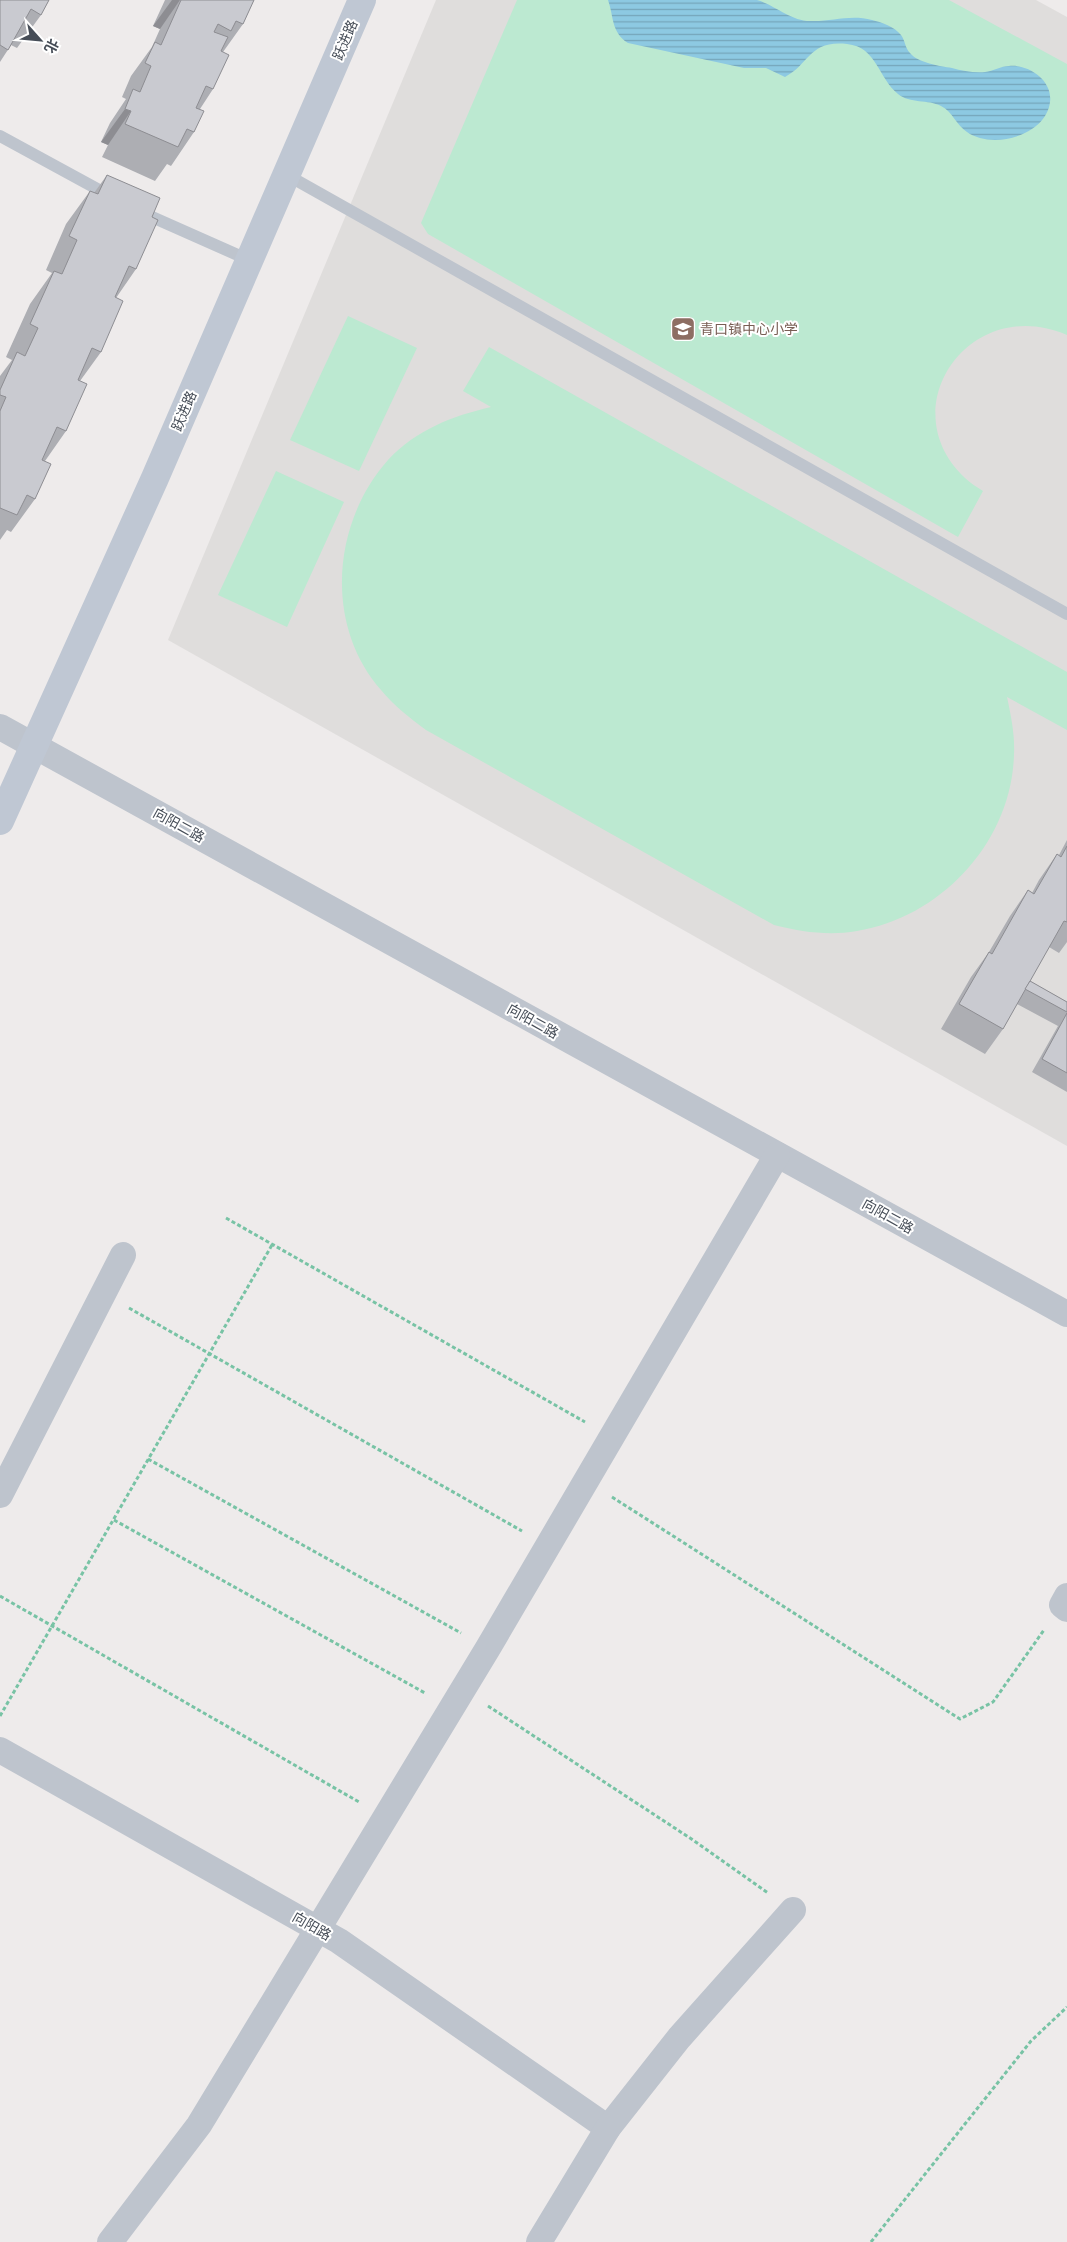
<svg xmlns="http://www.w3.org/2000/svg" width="1067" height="2242" viewBox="0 0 1067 2242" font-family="Poppins,'Noto Sans SC',sans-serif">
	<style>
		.education { fill: #dfdddc }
		.green { fill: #bce9d1 }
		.water { fill: url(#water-rules) }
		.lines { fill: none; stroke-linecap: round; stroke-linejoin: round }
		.path { stroke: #78c3a5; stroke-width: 3; stroke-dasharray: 4 2.5; stroke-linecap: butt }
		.lane { stroke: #bec4cd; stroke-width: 12 }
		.street { stroke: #bec4cd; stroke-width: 26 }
		.secondary { stroke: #bfc7d3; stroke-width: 28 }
		.wall { fill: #adaeb3 }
		.shaded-wall { fill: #8d8d92 }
		.building { fill: #c9cad0; stroke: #8d8d92 }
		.labels { text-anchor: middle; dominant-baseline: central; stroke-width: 4; stroke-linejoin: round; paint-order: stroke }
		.street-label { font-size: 14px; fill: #464d57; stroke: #fff }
		.education-label { font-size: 14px; fill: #785e54; stroke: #fff; text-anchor: start }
	</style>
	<defs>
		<pattern id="water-rules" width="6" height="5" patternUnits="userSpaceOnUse" patternTransform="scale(1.25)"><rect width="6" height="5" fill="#8dc9e2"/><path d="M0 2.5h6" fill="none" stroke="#75a5ba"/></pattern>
	</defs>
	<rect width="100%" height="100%" fill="#eeebeb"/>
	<!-- education -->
	<path class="education" d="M436,0H1036L1067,17V1146L168,640Z"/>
	<!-- green -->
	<g class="green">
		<path d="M517,0H949L1067,64V335C970,293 890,408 965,478C970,483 977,487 983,491L958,537L428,234L421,223Z"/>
		<path d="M348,316L417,348L359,471L290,440Z"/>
		<path d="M489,347L1067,672V730L1007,697C1011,716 1015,735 1014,754C1012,841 942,917 857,931C829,936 802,932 774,925L426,730C410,718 394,706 381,690C324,625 332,523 388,460C416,430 452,416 491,407L463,391Z"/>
		<path d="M276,471L344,502L287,627L218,595Z"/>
	</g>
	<!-- water -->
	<path class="water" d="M608,0C643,0 679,0 715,0C728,0 744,0 757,0C775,5 791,21 810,21C831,22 850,14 872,20C881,22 895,27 901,35C905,40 905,48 910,53C918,63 940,66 952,68C962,71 975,73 985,72C993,71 1001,66 1009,66C1028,64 1053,80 1050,102C1046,136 992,150 967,132C956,125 953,112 941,106C928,99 910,104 898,94C878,78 877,47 847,44C809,40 810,64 785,77L766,68H744L628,43C611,32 614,17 608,0Z"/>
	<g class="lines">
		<!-- path -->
		<g class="path">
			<path d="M226,1218L585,1422"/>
			<path d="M129,1308L522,1531"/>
			<path d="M148,1459L461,1633"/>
			<path d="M612,1497L960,1719L993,1702L1044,1630"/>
			<path d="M114,1520L425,1693"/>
			<path d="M0,1596L359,1802"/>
			<path d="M488,1706L690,1838L768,1893"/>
			<path d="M0,1716L272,1245"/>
			<path d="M871,2242L1031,2041L1067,2007"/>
		</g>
		<!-- lane -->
		<g class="lane">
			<path d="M0,136L112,197"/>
			<path d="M287,175L1067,614"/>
			<path d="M143,213L249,260"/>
		</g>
		<!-- street -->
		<g class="street">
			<path d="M0,727L1067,1314"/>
			<path d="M0,1495L123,1255"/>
			<path d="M1067,1596L1062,1605L1067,1609"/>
			<path d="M0,1750L339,1941L608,2128"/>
			<path d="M110,2242L199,2125L488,1648L777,1155"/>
			<path d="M539,2242L608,2128L679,2038L793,1910"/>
		</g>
		<!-- secondary -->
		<path class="secondary" d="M0,821L155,478L362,0"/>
	</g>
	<!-- wall -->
	<g class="wall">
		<path d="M0,0H49L41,15L17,48L11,45L0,62Z"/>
		<path d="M165,0H254L243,24L223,52L213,89L200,109L194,132L171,166L167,164L155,181L102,157L108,145L101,142L110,123L126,99L122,97L131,76L152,47L160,29L153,26Z"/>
		<path d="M107,175L152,217L136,269L116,298L101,352L80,381L66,431L45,461L35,499L11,532L7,530L0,540V376L12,360L6,357L30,304L52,273L46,270L66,224L90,191L94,193Z"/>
		<path d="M1067,840V942L1059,953L1049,947L1030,981L1067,1002V1092L1032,1072L1058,1026L1017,1004L1003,1029L985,1054L941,1029L971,977L989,952L1010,916L1028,890L1032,893L1039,880L1057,854L1059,855Z"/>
	</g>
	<!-- shaded-wall -->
	<g class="shaded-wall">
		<path d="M172,0H180L160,29L153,26Z"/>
		<path d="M125,109L131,111L108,145L101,142Z"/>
	</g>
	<!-- building -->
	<g class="building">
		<path d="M0,0H49L41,15L31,9L8,50L0,45Z"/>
		<path d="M181,0H254L243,24L236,21L231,31L218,24L214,32L228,37L221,51L229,55L213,89L206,86L196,108L204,111L194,132L187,129L178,147L125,124L131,111L125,109L133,89L140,92L151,66L145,63L155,42L161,45Z"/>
		<path d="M107,175L160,198L152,217L158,220L136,269L129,266L115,297L123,301L101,352L92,348L78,380L87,384L66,431L57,427L42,460L51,464L35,499L27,495L17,515L0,508V411L6,397L0,395V390L17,352L25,356L38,328L30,324L54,271L62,274L77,240L69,236L90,191L98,194Z"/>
		<path d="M1067,846V922L1064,921L1003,1029L959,1004L989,952L992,954L1028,890L1034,894L1057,854L1061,857Z"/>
		<path d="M1030,981L1067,1002V1012L1025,989Z"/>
		<path d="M1067,1013V1073L1042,1059Z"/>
	</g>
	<!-- icons -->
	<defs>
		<symbol id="school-square" viewBox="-11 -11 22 22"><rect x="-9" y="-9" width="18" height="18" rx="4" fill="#8d6e63" stroke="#fff"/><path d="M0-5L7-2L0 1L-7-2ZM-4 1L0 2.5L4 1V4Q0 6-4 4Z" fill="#fff"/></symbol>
	</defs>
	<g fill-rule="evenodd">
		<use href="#school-square" x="669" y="315" width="28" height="28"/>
	</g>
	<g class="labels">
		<!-- street labels -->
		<g class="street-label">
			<text transform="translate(345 40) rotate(-67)">跃进路</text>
			<text transform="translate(184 411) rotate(-67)">跃进路</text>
			<text transform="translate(179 825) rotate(29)">向阳二路</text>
			<text transform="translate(533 1021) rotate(29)">向阳二路</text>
			<text transform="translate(888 1216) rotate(29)">向阳二路</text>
			<text transform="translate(312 1926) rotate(30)">向阳路</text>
		</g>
		<!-- education labels -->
		<g class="education-label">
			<text x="700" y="329">青口镇中心小学</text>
		</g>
	</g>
	<!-- north arrow -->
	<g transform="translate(40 40) rotate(117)" stroke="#ffffff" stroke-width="4" paint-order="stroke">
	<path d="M0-4L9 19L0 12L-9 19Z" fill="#464d57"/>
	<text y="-8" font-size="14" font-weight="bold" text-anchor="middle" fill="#464d57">北</text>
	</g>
</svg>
